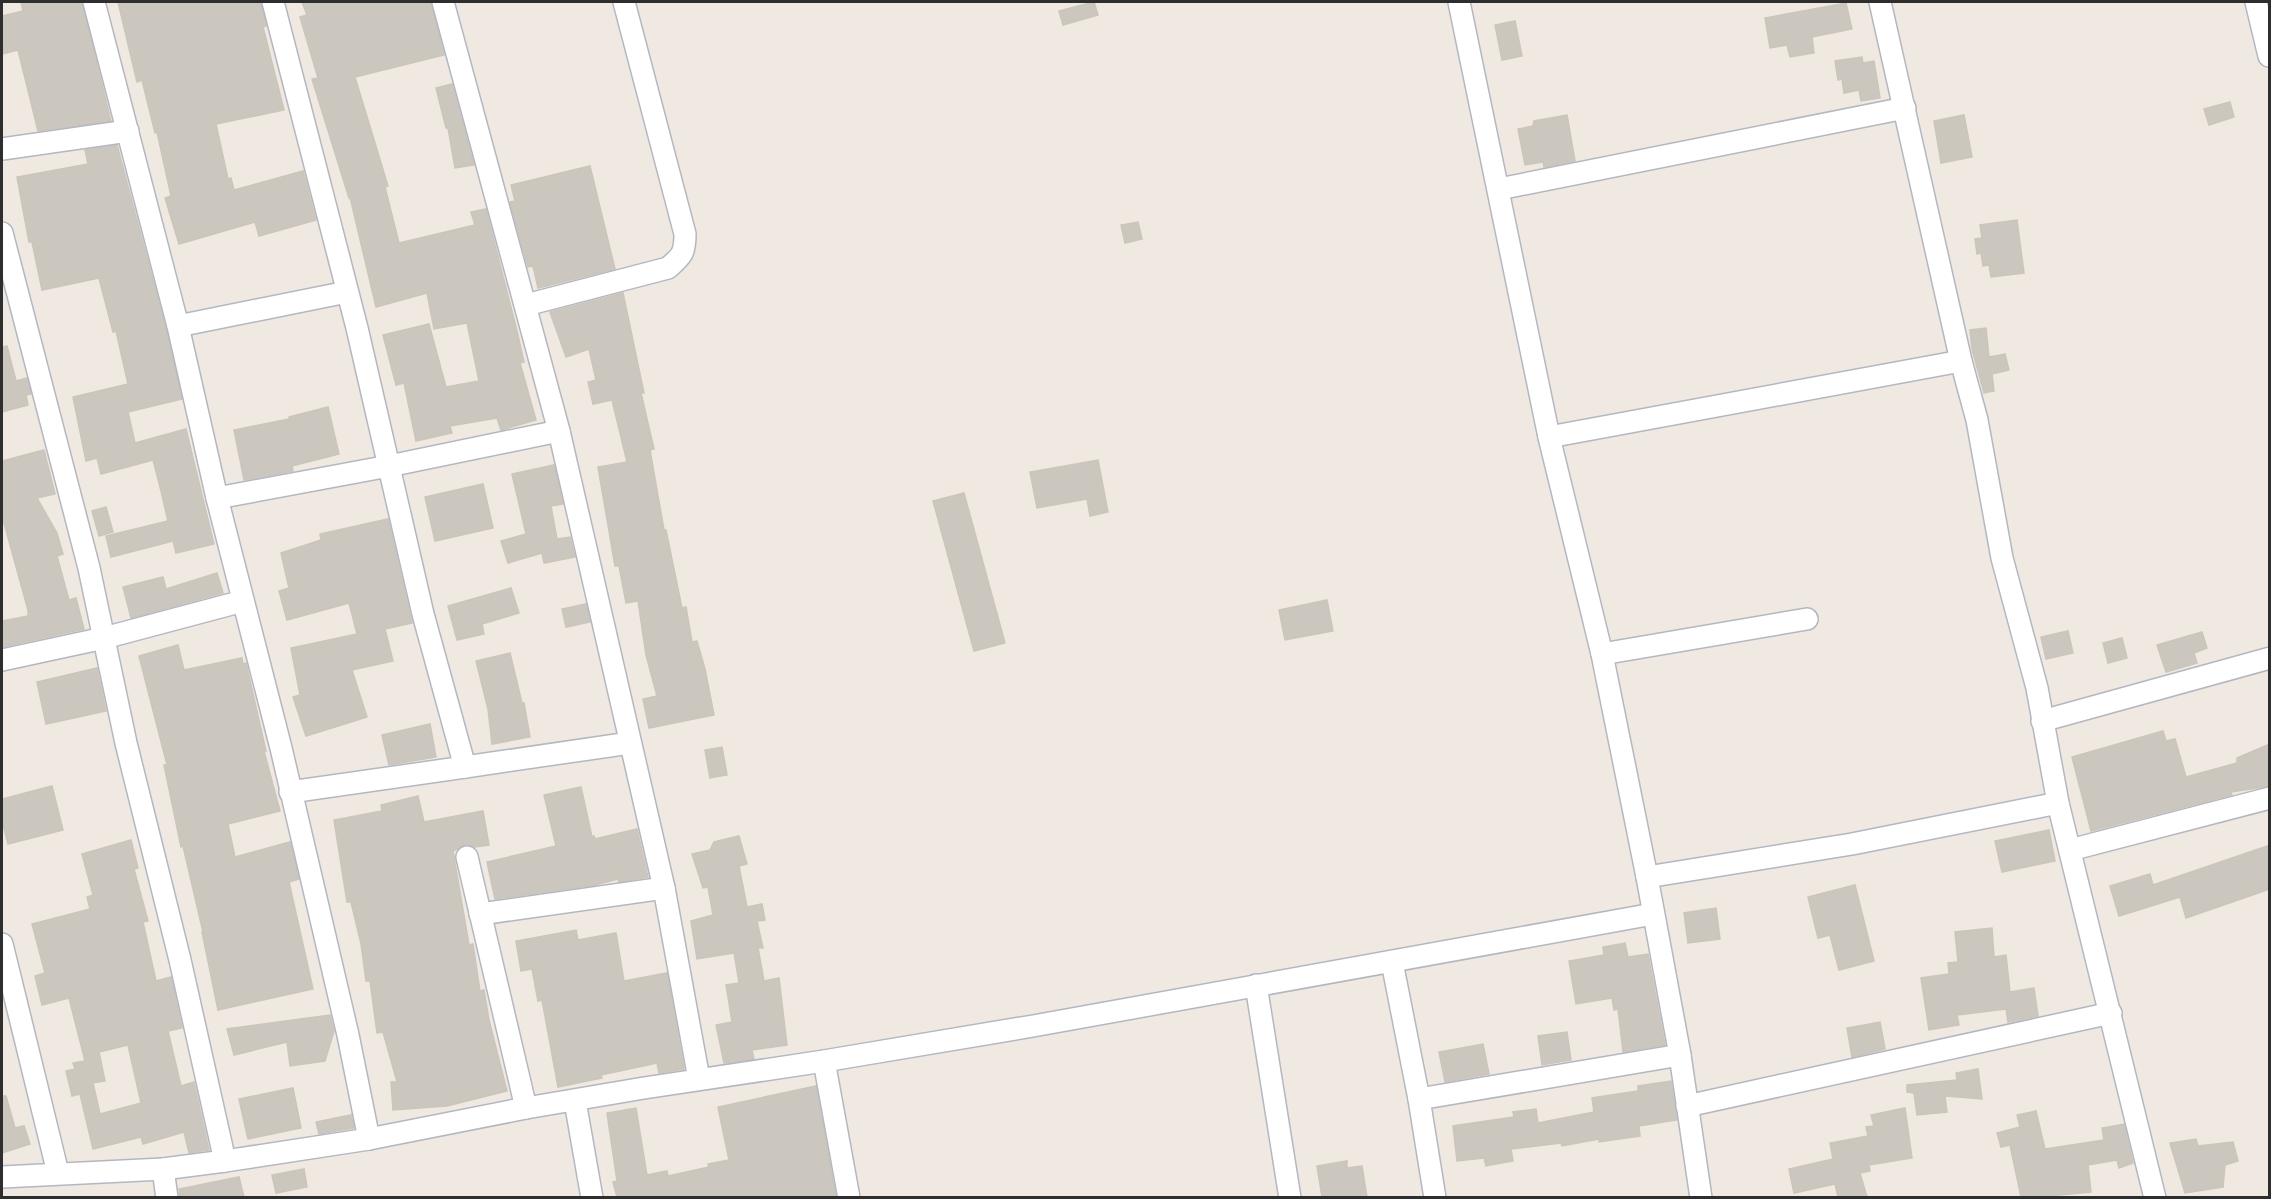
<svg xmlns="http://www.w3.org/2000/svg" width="2271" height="1199" viewBox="0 0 2271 1199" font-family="'Fira Sans Condensed',sans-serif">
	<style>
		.building { fill: #cbc7bf; stroke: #cbc5ba; stroke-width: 1.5; fill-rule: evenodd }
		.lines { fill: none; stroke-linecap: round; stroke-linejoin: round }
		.minor-casing { stroke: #b4b7c1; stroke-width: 24 }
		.minor { stroke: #fff; stroke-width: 21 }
	</style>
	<rect width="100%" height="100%" fill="#efe9e1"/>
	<!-- building -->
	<g class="building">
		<path d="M21,2H82L111,121L38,131L18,50L2,54V16L23,11Z"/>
		<path d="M118,2H261L266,26L263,27L284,110L216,124L228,179L231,178L234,190L303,171L316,220L259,236L255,222L179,244L165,198L171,196L157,132L155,133L142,80L137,82Z"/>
		<path d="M302,2H431L444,55L355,77L388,186L385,187L399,243L475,225L471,212L486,209L517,331L524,362L520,363L536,420L501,430L497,418L450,426L452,433L416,441L404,383L396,385L383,335L429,324L446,387L479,381L467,323L434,329L427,293L376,307L350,197L349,198L312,79L318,78L300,17L307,15Z"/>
		<path d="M1094,2L1098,15L1063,25L1059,11Z"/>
		<path d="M1846,3L1852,29L1812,37L1814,53L1790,57L1787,45L1770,48L1765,18Z"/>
		<path d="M1515,21L1522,56L1502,60L1495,25Z"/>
		<path d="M1862,57L1863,63L1874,61L1880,98L1861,101L1859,90L1844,93L1842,79L1838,80L1835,61Z"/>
		<path d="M452,84L474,165L455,168L448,128H446L436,88Z"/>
		<path d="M2230,102L2234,117L2209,125L2204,109Z"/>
		<path d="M1567,115L1575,161L1544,167L1543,162L1525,165L1518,129L1533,126L1534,121Z"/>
		<path d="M1964,115L1972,157L1941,163L1934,121Z"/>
		<path d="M117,145L166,329L182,399L128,412L135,443L186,429L214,544L176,553L173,541L111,557L106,536L168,521L161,491L153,460L101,474L97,458L86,461L73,397L128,384L116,331L113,332L99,278L42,290L32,242H29L17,177L88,164L85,150Z"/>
		<path d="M590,166L615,269L538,288L533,266L528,267L510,202L515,201L511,185Z"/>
		<path d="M2017,220L2024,273L1991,277L1989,265L1983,266L1981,253L1977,254L1975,239L1982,238L1980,225Z"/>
		<path d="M1138,222L1142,239L1125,243L1121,225Z"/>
		<path d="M623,293L644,393H641L654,449L650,450L664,530H666L682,608L686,607L692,642L697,641L705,669L714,715L649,728L643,699L657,696L646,655L638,601L626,603L619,566H615L598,467L627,462L612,400L593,404L588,382L596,380L589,349L566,357L550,312Z"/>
		<path d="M1986,328L1989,357L2005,354L2009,370L1992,374L1994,391L1984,393L1972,349L1970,330Z"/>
		<path d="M7,346L16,381L27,378L31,394L26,395L28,405L2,412V347Z"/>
		<path d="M328,407L339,454L292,466L293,471L244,480L234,430L289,419V417Z"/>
		<path d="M44,450L55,494L37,498L57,533L63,554L57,556L69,600L76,598L84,629L2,647V621L28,616V610L2,516V461Z"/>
		<path d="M1098,460L1108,512L1090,516L1087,499L1037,508L1030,472Z"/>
		<path d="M554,465L563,504L551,506L557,539L570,537L575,557L544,563L542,553L508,563L501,541L526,534L512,474Z"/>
		<path d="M483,484L493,528L435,541L425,497Z"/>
		<path d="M964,493L1005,643L974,651L933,501Z"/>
		<path d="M106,507L113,532L99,536L92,511Z"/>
		<path d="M388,519L412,623L385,629L393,661L352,670L367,717L306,736L293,697L300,695L291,648L357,634L349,603L287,620L279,591L289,588L281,553L321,540L320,534Z"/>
		<path d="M217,573L223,593L131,618L123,587L163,577L166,589Z"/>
		<path d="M511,588L519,613L482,624L484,634L457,640L448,606Z"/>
		<path d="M1327,600L1333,631L1285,640L1279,610Z"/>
		<path d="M586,604L590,622L566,627L562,609Z"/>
		<path d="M2068,631L2073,653L2046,659L2041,637Z"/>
		<path d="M2202,632L2207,648L2194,653L2197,663L2166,672L2157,645Z"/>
		<path d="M2122,638L2127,658L2108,663L2103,643Z"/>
		<path d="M178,645L184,670L242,658L243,664L246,663L266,751H264L280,811L228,824L235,857L290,842L299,879L289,882L313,989L218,1010L202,932H203L183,846L181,847L164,765H167L139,656Z"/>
		<path d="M510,653L522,703H524L530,737L492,744L488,709L476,661Z"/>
		<path d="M97,668L106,711L46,724L37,682Z"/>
		<path d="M430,724L436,757L389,765L382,735Z"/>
		<path d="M2163,731L2166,741L2175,739L2186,777L2237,763V758L2270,744V786L2231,792L2232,795L2091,831L2072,757Z"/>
		<path d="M722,747L727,775L710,778L705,750Z"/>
		<path d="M52,786L63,830L8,844L2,821V799Z"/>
		<path d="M581,787L592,837L594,836L595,839L637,829L648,877L619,882L618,879L595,885L495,899L487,862L556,846L544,795Z"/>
		<path d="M418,796L424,822L483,811L489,845L475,847L465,845L453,851L469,945L473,944L480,991L484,990L489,1020L507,1091L447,1106L393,1110L391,1082H397L383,1032L377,1033L370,981H366L361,944L351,902H347L334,820L382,811L381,805Z"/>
		<path d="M2049,830L2055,861L2002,872L1995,841Z"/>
		<path d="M739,836L747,864L739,866L747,907L762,904L765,920L757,921L763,948H758L764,981L779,978L787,1045L752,1050L754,1059L724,1063L716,1025L732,1022L726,985L739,983L734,953L697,959L691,921L713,915L708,887L703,888L692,854L710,850L714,842Z"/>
		<path d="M131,840L138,868L134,869L148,921L143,922L156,981L171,977L182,1028L168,1031L181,1086L194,1082L209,1150L189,1153L184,1132L143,1144L141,1137L93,1149L80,1094L72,1096L66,1071L75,1069L73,1063L85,1061L69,998L42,1005L35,976L45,973L32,924L90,909L87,897L93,895L82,854ZM128,1045L141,1103L100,1114L93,1083L105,1081L99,1052Z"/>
		<path d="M2270,845V889L2186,918L2180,897L2119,916L2110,886L2150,874L2153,885Z"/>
		<path d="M1855,885L1874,961L1839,970L1830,935L1818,938L1808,897Z"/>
		<path d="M1716,908L1720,939L1688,943L1684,913Z"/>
		<path d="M1992,928L1994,957L2006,955L2010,992L2034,988L2038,1016L2008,1022L2006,1009L1957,1015L1959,1025L1929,1030L1921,978L1949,974L1948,963L1958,962L1955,932Z"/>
		<path d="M576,930L578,940L616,933L624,981L667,973L684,1069L659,1073L657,1063L601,1075L602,1078L558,1087L542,1000L538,1001L532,969L521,971L516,941Z"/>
		<path d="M1625,943L1628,957L1648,954L1665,1045L1623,1052L1618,1009L1614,1010L1612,998L1576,1004L1569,961L1604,955L1603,947Z"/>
		<path d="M330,1015L334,1031L325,1061L290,1066L287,1042L234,1055L227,1029Z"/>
		<path d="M1880,1022L1885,1049L1852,1057L1847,1028Z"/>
		<path d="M1567,1032L1571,1060L1542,1065L1538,1036Z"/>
		<path d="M1483,1044L1489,1074L1445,1082L1439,1052Z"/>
		<path d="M1978,1069L1982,1099L1945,1096L1947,1112L1917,1115L1914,1093L1907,1092V1085L1957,1080L1956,1073Z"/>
		<path d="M1671,1081L1677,1120L1639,1126L1640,1136L1599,1142V1139L1562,1146L1561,1143L1511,1149L1513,1161L1486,1166L1484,1158L1457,1161L1453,1126L1514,1117L1513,1112L1536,1109L1538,1123L1594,1112L1592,1098L1638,1091V1086Z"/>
		<path d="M816,1086L836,1197H617L613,1182L617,1181L607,1113L636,1108L647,1175L667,1171L668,1176L709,1167L708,1164L729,1160L718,1107Z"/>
		<path d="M293,1088L301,1128L248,1139L239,1099Z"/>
		<path d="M2,1096H6L15,1128L24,1126L30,1144L2,1153Z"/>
		<path d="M1905,1108L1912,1158L1869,1165L1870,1171L1860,1173L1867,1197H1838L1835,1184L1794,1193L1789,1169L1833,1159L1830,1143L1868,1136L1866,1127L1874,1126L1871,1115Z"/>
		<path d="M2036,1111L2045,1149L2104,1140L2102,1128L2124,1124L2133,1163L2119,1168L2117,1160L2088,1165L2091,1192L2048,1196L2049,1197H2021L2010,1145L2001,1147L1997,1133L2020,1127L2017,1115Z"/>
		<path d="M351,1115L354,1128L319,1134L316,1122Z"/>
		<path d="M2196,1139L2198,1146L2233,1142L2238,1161L2225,1165L2223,1187L2185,1193L2170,1143Z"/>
		<path d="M1347,1161V1168L1362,1166L1367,1197H1322L1317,1166Z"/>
		<path d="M304,1169L307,1187L276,1193L272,1175Z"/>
		<path d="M239,1177L244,1197H180L179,1189Z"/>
	</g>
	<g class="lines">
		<defs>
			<g id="minor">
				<path d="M94,2L178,326L217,498L281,748L348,1035L369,1139"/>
				<path d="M273,2L357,328L423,614L465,767L290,792"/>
				<path d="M443,2L559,431L664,888L699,1079"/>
				<path d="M1459,2L1549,437L1602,654L1647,877L1680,1055L1701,1198"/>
				<path d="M1880,2L1961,361L1977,420L2002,558L2037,688L2058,803L2155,1198"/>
				<path d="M2256,2L2269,56"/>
				<path d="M2,149L128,131"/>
				<path d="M1499,189L1905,108"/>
				<path d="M2,233L89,568L126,743L180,960L225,1161"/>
				<path d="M526,305L668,268C682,256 685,253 685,234L624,2"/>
				<path d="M178,326L347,292"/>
				<path d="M1549,437L1961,361"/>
				<path d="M217,498L389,466L559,431"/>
				<path d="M1602,654L1807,619"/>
				<path d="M2,660L104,638L243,601"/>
				<path d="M2042,721L2270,658"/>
				<path d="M465,767L630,743"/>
				<path d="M2070,850L2270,798"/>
				<path d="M467,857L526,1108"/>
				<path d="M1647,877L1852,844L2058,803"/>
				<path d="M480,914L664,888"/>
				<path d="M2,944L58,1173"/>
				<path d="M1392,962L1419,1099L1435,1198"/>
				<path d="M1256,985L1290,1198"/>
				<path d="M824,1061L849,1198"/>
				<path d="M1419,1099L1680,1055"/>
				<path d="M575,1101L592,1198"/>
				<path d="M1687,1106L2111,1013"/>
				<path d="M163,1169L167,1198"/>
				<path d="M2,1177L163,1169L225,1161L369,1139L526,1108L644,1088L824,1061L1033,1026L1653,914"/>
			</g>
		</defs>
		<!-- minor casing -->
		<use href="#minor" class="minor-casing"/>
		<!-- minor -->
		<use href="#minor" class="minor"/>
	</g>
	<!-- border -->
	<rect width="2271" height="1199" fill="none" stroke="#2e2e2e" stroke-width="6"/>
</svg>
